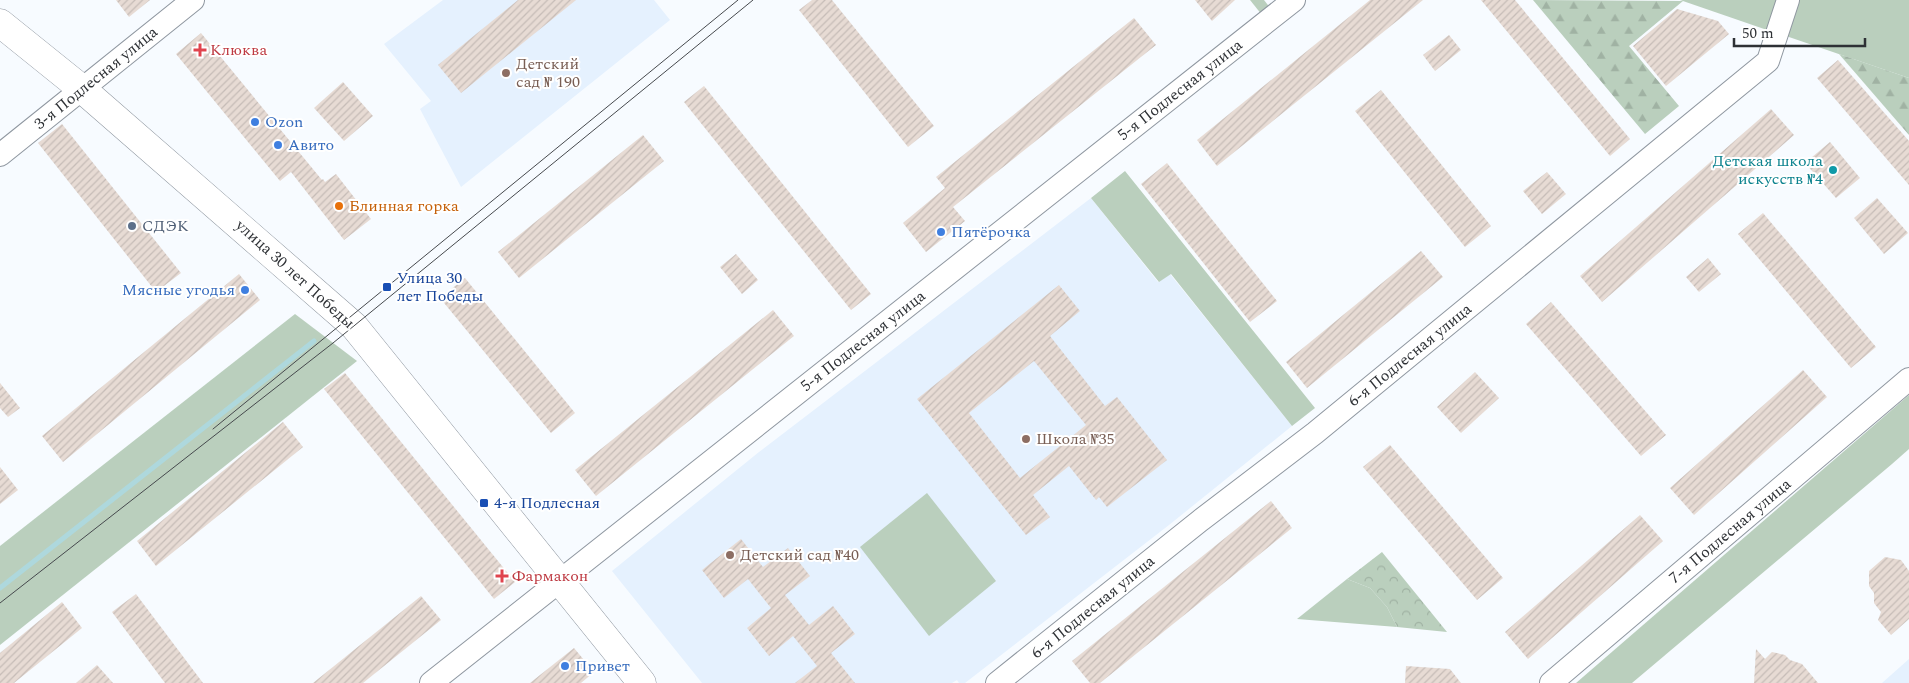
<svg xmlns="http://www.w3.org/2000/svg" width="1909" height="683" viewBox="0 0 1909 683" font-family="Spectral,serif">
	<style>
		.built { fill: #e5f1fe }
		.grass { fill: #bacfbd }
		.forest { fill: url(#forest-firs) }
		.park { fill: url(#park-crowns) }
		.lines { fill: none; stroke-linecap: round; stroke-linejoin: round }
		.stream { stroke: #aed8dd; stroke-width: 5 }
		.building { fill: url(#building-hatch); fill-rule: evenodd }
		.minor-casing { stroke: #8f97a0; stroke-width: 24 }
		.major-casing { stroke: #8f97a0; stroke-width: 29 }
		.minor { stroke: #fff; stroke-width: 22 }
		.major { stroke: #fff; stroke-width: 28 }
		.tram { stroke: #46494d; stroke-width: 1 }
		.health-dot { fill: #e0444e; stroke: #fff; stroke-width: 2 }
		.education-dot { fill: #8d6e63; stroke: #fff; stroke-width: 2 }
		.shop-dot { fill: #3f7fe0; stroke: #fff; stroke-width: 2 }
		.culture-dot { fill: #0f9aa8; stroke: #fff; stroke-width: 2 }
		.food-dot { fill: #e8710a; stroke: #fff; stroke-width: 2 }
		.service-dot { fill: #5c6f8a; stroke: #fff; stroke-width: 2 }
		.transit-dot { fill: #1a4fb4; stroke: #fff; stroke-width: 2 }
		.labels { text-anchor: middle; dominant-baseline: central; stroke-width: 4; stroke-linejoin: round; paint-order: stroke }
		.health-label { font-size: 16px; fill: #be3a42; stroke: #fff; text-anchor: start }
		.education-label { font-size: 16px; fill: #785e54; stroke: #fff; text-anchor: start }
		.street-label { font-size: 16px; fill: #2e3135; stroke: #fff }
		.shop-label { font-size: 16px; fill: #366cbe; stroke: #fff; text-anchor: start }
		.culture-label { font-size: 16px; fill: #0d838f; stroke: #fff; text-anchor: end }
		.food-label { font-size: 16px; fill: #c56008; stroke: #fff; text-anchor: start }
		.service-label { font-size: 16px; fill: #4e5e75; stroke: #fff; text-anchor: start }
		.transit-label { font-size: 16px; fill: #164399; stroke: #fff; text-anchor: start }
	</style>
	<defs>
		<pattern id="forest-firs" width="22" height="20" patternUnits="userSpaceOnUse" patternTransform="scale(1.25)"><rect width="22" height="20" fill="#bacfbd"/><path d="M5 1l3.5 6h-7zM16 11l3.5 6h-7z" fill="#a0b2a3"/></pattern>
		<pattern id="park-crowns" width="20" height="18" patternUnits="userSpaceOnUse" patternTransform="scale(1.25)"><rect width="20" height="18" fill="#bacfbd"/><path d="M2 6a3 3 0 1 1 6 0M12 15a3 3 0 1 1 6 0" fill="none" stroke="#a0b2a3"/></pattern>
		<pattern id="building-hatch" width="6" height="6" patternUnits="userSpaceOnUse" patternTransform="scale(1.25)"><rect width="6" height="6" fill="#e7dbd4"/><path d="M-1 1l2-2M0 6l6-6M5 7l2-2" fill="none" stroke="#c6bcb7"/></pattern>
	</defs>
	<rect width="100%" height="100%" fill="#f7fbff"/>
	<!-- built -->
	<g class="built">
		<path d="M443,0H654L670,20L461,187L420,109L431,101L384,44Z"/>
		<path d="M1091,198L1158,282L1170,274L1292,426L1169,525L965,683H959L957,680L952,683H702L612,571L759,452Z"/>
		<path d="M1909,659V683H1882Z"/>
	</g>
	<!-- grass -->
	<g class="grass">
		<path d="M1680,0H1777L1770,31Z"/>
		<path d="M1796,0H1909V78L1786,36Z"/>
		<path d="M1125,171L1315,408L1292,426L1171,274L1159,282L1091,198Z"/>
		<path d="M295,314L357,361L0,645V546Z"/>
		<path d="M1909,395V449L1892,464L1632,683H1576Z"/>
		<path d="M927,493L996,581L929,636L860,547Z"/>
		<path d="M1347,579L1370,588L1387,607L1397,627L1297,619Z"/>
	</g>
	<!-- forest -->
	<g class="forest">
		<path d="M1250,0H1264L1271,9L1262,15Z"/>
		<path d="M1533,0L1683,1L1629,46L1679,106L1645,134Z"/>
		<path d="M1839,54L1909,78V135Z"/>
	</g>
	<!-- park -->
	<path class="park" d="M1382,552L1447,632L1397,627L1387,607L1370,588L1347,579Z"/>
	<g class="lines">
		<!-- stream -->
		<path class="stream" d="M0,588L314,341"/>
	</g>
	<!-- building -->
	<g class="building">
		<path d="M116,0H150L129,17Z"/>
		<path d="M518,0H576L461,93L438,65Z"/>
		<path d="M812,0H832L934,126L908,147L799,10Z"/>
		<path d="M1195,0H1235L1212,21Z"/>
		<path d="M1370,0H1423L1217,166L1197,140Z"/>
		<path d="M1481,0H1515L1630,139L1610,156Z"/>
		<path d="M1677,9L1718,21L1729,34L1666,86L1633,46Z"/>
		<path d="M1134,18L1156,45L953,207L965,221L926,252L903,223L945,188L936,177Z"/>
		<path d="M201,33L322,180L323,179L325,182L336,174L371,219L344,240L291,172L280,181L176,54Z"/>
		<path d="M1449,35L1461,50L1435,71L1423,55Z"/>
		<path d="M1838,60L1909,141V185L1817,78Z"/>
		<path d="M343,82L373,116L344,141L314,108Z"/>
		<path d="M704,86L871,294L851,310L684,102Z"/>
		<path d="M1381,90L1491,226L1465,247L1355,111Z"/>
		<path d="M1771,109L1794,135L1602,302L1580,276Z"/>
		<path d="M62,124L181,273L156,292L38,143Z"/>
		<path d="M643,135L664,161L519,278L498,252Z"/>
		<path d="M1830,142L1860,178L1836,198L1805,163Z"/>
		<path d="M1167,163L1277,301L1250,322L1141,184Z"/>
		<path d="M1547,172L1566,194L1542,214L1523,191Z"/>
		<path d="M1877,198L1908,233L1884,254L1854,218Z"/>
		<path d="M1763,213L1876,347L1851,368L1738,234Z"/>
		<path d="M1421,251L1443,277L1307,388L1286,362Z"/>
		<path d="M736,254L758,280L742,294L720,267Z"/>
		<path d="M1708,258L1721,274L1699,292L1686,277Z"/>
		<path d="M239,274L260,300L63,462L42,436Z"/>
		<path d="M465,278L575,413L551,433L440,298Z"/>
		<path d="M1059,285L1080,311L1050,336L1105,406L1117,397L1167,460L1107,507L1099,497L1096,500L1069,466L1033,495L1050,517L1026,535L917,399ZM1034,361L1086,425L1020,478L969,413Z"/>
		<path d="M1551,302L1666,435L1641,456L1526,324Z"/>
		<path d="M773,310L794,336L596,496L575,470Z"/>
		<path d="M1803,370L1827,397L1694,515L1670,488Z"/>
		<path d="M1475,372L1499,398L1461,433L1437,407Z"/>
		<path d="M345,373L515,582L494,599L324,389Z"/>
		<path d="M0,383L20,408L8,417L0,408Z"/>
		<path d="M283,422L303,447L156,566L137,541Z"/>
		<path d="M1390,445L1503,578L1477,600L1363,467Z"/>
		<path d="M0,467L18,490L0,504Z"/>
		<path d="M1271,501L1292,528L1100,683H1090L1072,661Z"/>
		<path d="M1640,515L1663,541L1528,659L1505,632Z"/>
		<path d="M741,539L763,567L788,548L810,576L785,595L809,625L833,606L855,634L831,653L855,683H795L817,666L793,636L769,656L747,628L771,608L748,579L724,598L702,570Z"/>
		<path d="M1885,557L1901,560L1909,571V619L1891,635L1878,620L1881,612L1874,603V593L1869,586V571Z"/>
		<path d="M136,594L203,683H165L112,612Z"/>
		<path d="M421,596L441,620L363,683H313Z"/>
		<path d="M62,602L82,628L14,683H0V653Z"/>
		<path d="M574,648L594,672L581,683H530Z"/>
		<path d="M1756,649L1765,659L1772,652L1785,655L1790,660L1802,664L1818,683H1754Z"/>
		<path d="M97,665L113,683H76Z"/>
		<path d="M1406,666L1450,669L1461,683H1405Z"/>
	</g>
	<g class="lines">
		<defs>
			<g id="minor">
				<path d="M0,155L193,0"/>
				<path d="M431,683L1294,0"/>
				<path d="M997,683L1201,520L1315,433L1768,61L1788,0"/>
				<path d="M1551,683L1909,379"/>
			</g>
			<path id="major" d="M0,23L82,89L354,326L642,683"/>
		</defs>
		<!-- minor casing -->
		<use href="#minor" class="minor-casing"/>
		<!-- major casing -->
		<use href="#major" class="major-casing"/>
		<!-- minor -->
		<use href="#minor" class="minor"/>
		<!-- major -->
		<use href="#major" class="major"/>
		<!-- tram -->
		<g class="tram">
			<path d="M213,429L738,0"/>
			<path d="M0,603L333,343L753,0"/>
		</g>
	</g>
	<!-- markers -->
	<g class="health-dot">
		<path d="M197.5 42.5h5v5h5v5h-5v5h-5v-5h-5v-5h5z"/>
		<path d="M499.5 568.5h5v5h5v5h-5v5h-5v-5h-5v-5h5z"/>
	</g>
	<g class="education-dot">
		<circle cx="506" cy="73" r="5"/>
		<circle cx="1026" cy="439" r="5"/>
		<circle cx="730" cy="555" r="5"/>
	</g>
	<g class="shop-dot">
		<circle cx="255" cy="122" r="5"/>
		<circle cx="278" cy="145" r="5"/>
		<circle cx="941" cy="232" r="5"/>
		<circle cx="245" cy="290" r="5"/>
		<circle cx="565" cy="666" r="5"/>
	</g>
	<circle class="culture-dot" cx="1833" cy="170" r="5"/>
	<circle class="food-dot" cx="339" cy="206" r="5"/>
	<circle class="service-dot" cx="132" cy="226" r="5"/>
	<g class="transit-dot">
		<rect x="382" y="282" width="10" height="10" rx="2.5"/>
		<rect x="479" y="498" width="10" height="10" rx="2.5"/>
	</g>
	<g class="labels">
		<!-- health labels -->
		<g class="health-label">
			<text x="210" y="50">Клюква</text>
			<text x="512" y="576">Фармакон</text>
		</g>
		<!-- education labels -->
		<g class="education-label">
			<text x="516" y="64">Детский<tspan x="516" dy="18">сад № 190</tspan></text>
			<text x="1036" y="439">Школа №35</text>
			<text x="740" y="555">Детский сад №40</text>
		</g>
		<!-- street labels -->
		<g class="street-label">
			<text transform="translate(96 78) rotate(-39)">3-я Подлесная улица</text>
			<text transform="translate(1180 90) rotate(-38)">5-я Подлесная улица</text>
			<text transform="translate(295 274) rotate(42)">улица 30 лет Победы</text>
			<text transform="translate(863 341) rotate(-38)">5-я Подлесная улица</text>
			<text transform="translate(1410 355) rotate(-39)">6-я Подлесная улица</text>
			<text transform="translate(1730 531) rotate(-40)">7-я Подлесная улица</text>
			<text transform="translate(1093 607) rotate(-39)">6-я Подлесная улица</text>
		</g>
		<!-- shop labels -->
		<g class="shop-label">
			<text x="265" y="122">Ozon</text>
			<text x="288" y="145">Авито</text>
			<text x="951" y="232">Пятёрочка</text>
			<text x="235" y="290" text-anchor="end">Мясные угодья</text>
			<text x="575" y="666">Привет</text>
		</g>
		<!-- culture labels -->
		<g class="culture-label">
			<text x="1823" y="161">Детская школа<tspan x="1823" dy="18">искусств №4</tspan></text>
		</g>
		<!-- food labels -->
		<g class="food-label">
			<text x="349" y="206">Блинная горка</text>
		</g>
		<!-- service labels -->
		<g class="service-label">
			<text x="142" y="226">СДЭК</text>
		</g>
		<!-- transit labels -->
		<g class="transit-label">
			<text x="397" y="278">Улица 30<tspan x="397" dy="18">лет Победы</tspan></text>
			<text x="494" y="503">4-я Подлесная</text>
		</g>
	</g>
	<!-- scale -->
	<path d="M1734 38v8h131v-8" fill="none" stroke="#2e3135" stroke-width="2.5"/>
	<text x="1742" y="38" font-size="15" fill="#2e3135" stroke="#ffffff" stroke-width="4" paint-order="stroke">50 m</text>
</svg>
